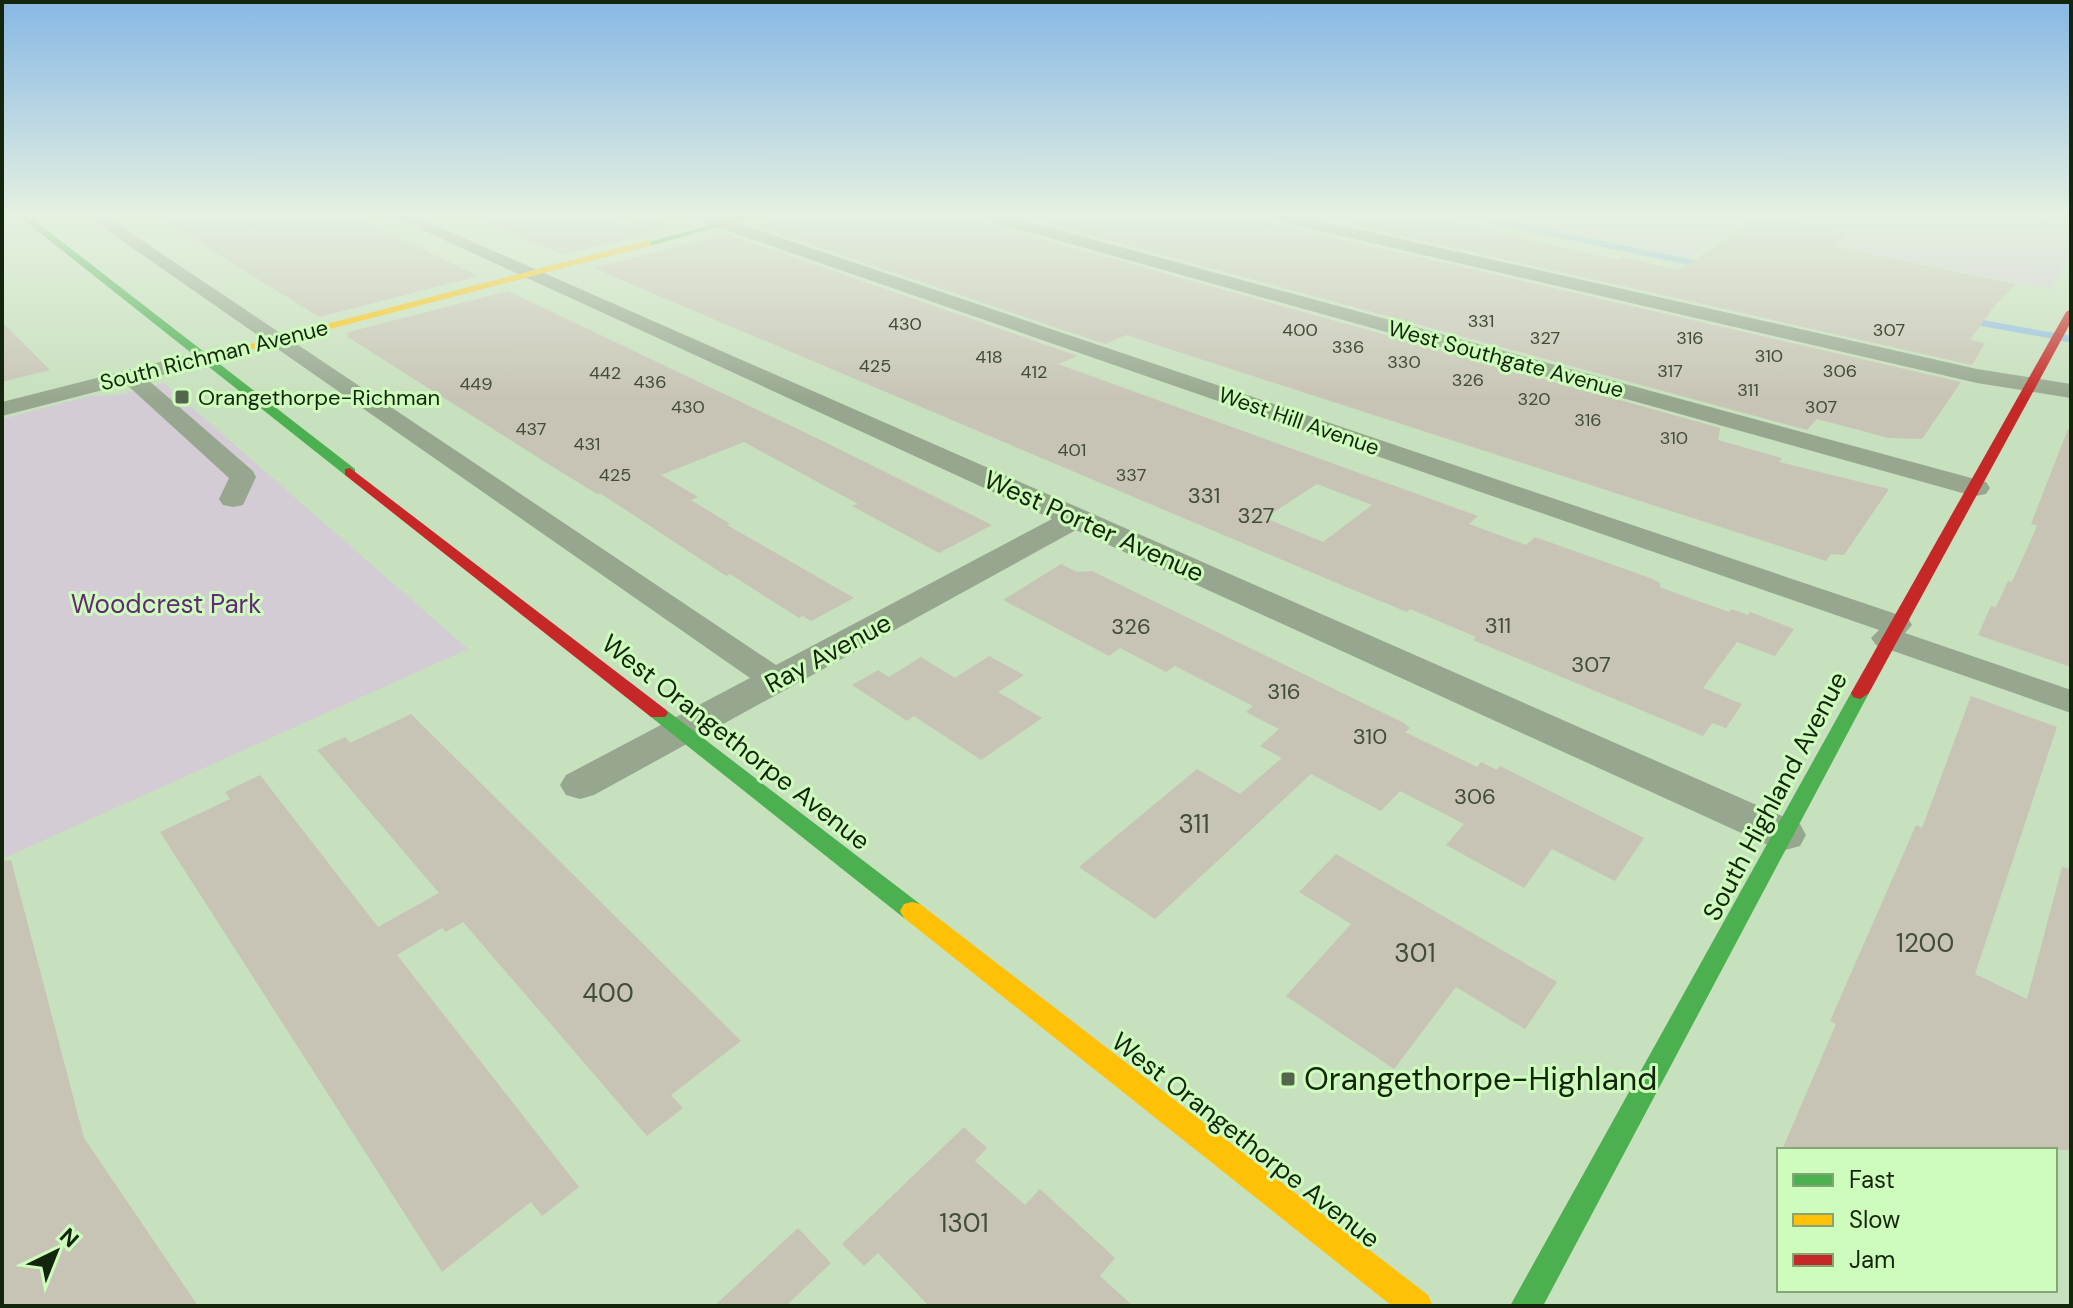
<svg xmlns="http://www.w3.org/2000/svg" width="2073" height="1308" viewBox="0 0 2073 1308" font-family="'DM Sans',sans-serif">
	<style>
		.green { fill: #d3ccd5 }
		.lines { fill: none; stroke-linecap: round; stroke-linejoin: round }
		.stream-far1 { stroke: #95bddf; stroke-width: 6 }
		.stream { stroke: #95bddf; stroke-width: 7 }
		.building { fill: #c8c4b5; fill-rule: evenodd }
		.street { fill: #97a78f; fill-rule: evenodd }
		.fast { fill: #4caf50; fill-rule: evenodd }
		.slow { fill: #ffc107; fill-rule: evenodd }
		.jam { fill: #c62828; fill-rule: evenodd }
		.poi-dot { fill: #53664b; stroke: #cefcbc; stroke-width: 3 }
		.labels { text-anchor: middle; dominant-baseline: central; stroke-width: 6; stroke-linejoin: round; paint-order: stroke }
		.far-number-label { font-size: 18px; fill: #414d37 }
		.far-street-label { font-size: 22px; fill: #14250d; stroke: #cefcbc }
		.far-poi-label { font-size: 22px; fill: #14250d; stroke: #cefcbc; text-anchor: start }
		.number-label { font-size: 22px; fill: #414d37 }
		.street-label { font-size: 26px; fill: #14250d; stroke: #cefcbc }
		.park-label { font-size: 26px; fill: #632976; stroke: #cefcbc }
		.near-number-label { font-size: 26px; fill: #414d37 }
		.near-poi-label { font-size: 32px; fill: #14250d; stroke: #cefcbc; text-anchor: start }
	</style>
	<rect width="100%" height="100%" fill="#c7e0bd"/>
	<!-- green -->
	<g class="green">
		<path d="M1501,217H2044L2071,222V252L2051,289L1731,228L1689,257Z"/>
		<path d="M164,383L468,649L2,859V419L90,396L118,395Z"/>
	</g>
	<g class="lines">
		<!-- stream-far1 -->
		<g class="stream-far1">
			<path d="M1473,217L1704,265"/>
			<path d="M1971,321L2071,339"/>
		</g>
		<!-- stream -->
		<path class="stream" d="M2064,338L2071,339"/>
	</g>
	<!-- building -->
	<g class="building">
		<path d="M158,217H355L479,276L319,317Z"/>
		<path d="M618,217V226L648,218L673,227L563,255L476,218Z"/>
		<path d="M788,217H980L984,223L1720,428L1718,440L1782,458L1779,462L1889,489L1844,555L1831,554L1826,561L1126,335L1105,344L756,226Z"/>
		<path d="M1022,217H1270L1280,225L1961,382L1922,439L1889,438L1817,419L1807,430Z"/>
		<path d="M1317,217H1432L1617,260L1622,257L1680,270L1759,217L1849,234L1834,247L2016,284L1995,305L1970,340L1985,343L1972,365Z"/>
		<path d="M727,234L1078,356L1058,364L1478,516L1469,524L1526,545L1535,537L1653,579L1661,584L1659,587L1729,612L1731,609L1748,615L1750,612L1794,629L1775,656L1737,642L1703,688L1742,704L1726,728L1712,723L1703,736L1473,640L1476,637L1410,609L1407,612L1339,584L593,268ZM1317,484L1372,505L1323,542L1265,518Z"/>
		<path d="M508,291L825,442L992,525L939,553L852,506L858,504L744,442L661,475L698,497L691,500L730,524L727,525L854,598L811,621L803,616L799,618L730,574L726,576L600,493L597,494L553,467L346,336L349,335L345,333Z"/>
		<path d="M2,322L50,370L2,382Z"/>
		<path d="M2068,429H2071V667L1978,635L1991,606L1996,607L2008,581L2012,582L2037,526L2031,524Z"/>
		<path d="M1061,564L1077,572L1092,571L1404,723L1410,728L1405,732L1477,767L1481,762L1497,770L1500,766L1644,838L1615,881L1552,849L1524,888L1446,845L1464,824L1400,791L1381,811L1311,774L1155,919L1079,867L1197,769L1240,794L1282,758L1260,746L1279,729L1246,712L1253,706L1175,666L1166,672L1120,648L1109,656L1003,600Z"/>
		<path d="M989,656L1024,675L998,692L1042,718L981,760L914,716L907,721L852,685L878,670L889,677L921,657L955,678Z"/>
		<path d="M1971,696L2057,727L1975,974L2027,999L2062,867L2071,869V1150H1782L1836,1024L1830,1021L1916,825L1922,828Z"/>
		<path d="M411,714L741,1041L671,1095L683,1108L647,1136L463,922L446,932L442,928L397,955L579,1187L542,1216L531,1202L442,1272L160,832L230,799L225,792L260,775L378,927L439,893L317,750L345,737L350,743Z"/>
		<path d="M1336,854L1557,982L1525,1029L1456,987L1394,1069L1286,996L1351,924L1299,892Z"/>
		<path d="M11,860L84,1138L198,1306H2V861Z"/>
		<path d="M964,1127L987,1148L975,1161L1025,1205L1040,1189L1115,1258L1100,1276L1133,1306H929L878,1253L864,1266L842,1244Z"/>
		<path d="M798,1228L831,1263L786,1306H714Z"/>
	</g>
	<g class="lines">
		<!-- street -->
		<g class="street">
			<path d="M88,217H107L776,665L1052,519L394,217H416L1800,824L1806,835L1800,846L1785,850L1770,846L1076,530L594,795L580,799L566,795L560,785L566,775L750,678Z"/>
			<path d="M694,217H719L1908,618L1912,625L1905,633L2071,690V713L1876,645L1871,638L1879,630L696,220Z"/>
			<path d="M983,217H1010L1986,482L1990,488L1986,494L1976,496L1966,494L985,220Z"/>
			<path d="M1273,217H1303L1977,369L2071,384V398L1977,383L1281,222Z"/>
			<path d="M2059,217H2071V223L2061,220Z"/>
			<path d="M203,351L211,353L214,358L211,363L147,379L253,471L256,477L243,505L233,507L223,505L219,499L229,478L126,384L2,416V402Z"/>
		</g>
		<!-- fast -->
		<g class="fast">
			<path d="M20,217H30L355,469V475H345Z"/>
			<path d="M741,217H756L649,246L644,243Z"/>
			<path d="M1860,687L1869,693L1543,1306H1510L1851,693Z"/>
			<path d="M658,707L665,709L920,904L924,911L920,918L912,920L904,918L651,717L648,713L651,709Z"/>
		</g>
		<!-- slow -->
		<g class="slow">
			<path d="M649,240L652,245L203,362L197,358Z"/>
			<path d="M912,902L920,904L1428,1295L1433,1306H1392L904,918L900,911L904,904Z"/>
		</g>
		<!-- jam -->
		<g class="jam">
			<path d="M2071,309V322L1869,693L1860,699L1853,697L1851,693L2066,312Z"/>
			<path d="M350,468L665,709L668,713L665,717H651L345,475V469Z"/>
		</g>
	</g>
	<!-- sky -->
	<linearGradient id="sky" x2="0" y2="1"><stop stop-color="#87b8e4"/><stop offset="0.54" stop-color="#e6f1e1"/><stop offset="1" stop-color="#e6f1e1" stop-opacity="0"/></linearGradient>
	<rect width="2073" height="400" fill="url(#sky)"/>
	<!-- markers -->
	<g class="poi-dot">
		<rect x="174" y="389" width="16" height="16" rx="4"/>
		<rect x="1280" y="1071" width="16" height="16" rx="4"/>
	</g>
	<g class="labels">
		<!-- far-number labels -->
		<g class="far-number-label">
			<text x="1481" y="321">331</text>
			<text x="905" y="324">430</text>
			<text x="1300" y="330">400</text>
			<text x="1889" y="330">307</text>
			<text x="1545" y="338">327</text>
			<text x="1690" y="338">316</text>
			<text x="1348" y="347">336</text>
			<text x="1769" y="356">310</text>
			<text x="989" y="357">418</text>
			<text x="1404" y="362">330</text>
			<text x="875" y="366">425</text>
			<text x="1670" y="371">317</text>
			<text x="1840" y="371">306</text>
			<text x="1034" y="372">412</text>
			<text x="605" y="373">442</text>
			<text x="1468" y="380">326</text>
			<text x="650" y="382">436</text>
			<text x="476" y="384">449</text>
			<text x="1748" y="390">311</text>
			<text x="1534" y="399">320</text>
			<text x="688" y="407">430</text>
			<text x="1821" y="407">307</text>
			<text x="1588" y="420">316</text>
			<text x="531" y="429">437</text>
			<text x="1674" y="438">310</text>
			<text x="587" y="444">431</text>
			<text x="1072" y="450">401</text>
			<text x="615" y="475">425</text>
			<text x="1131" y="475">337</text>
		</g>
		<!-- far-street labels -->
		<g class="far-street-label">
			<text transform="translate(214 355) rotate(-14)">South Richman Avenue</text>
			<text transform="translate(1506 359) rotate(15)">West Southgate Avenue</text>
			<text transform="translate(1299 421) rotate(19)">West Hill Avenue</text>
		</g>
		<!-- far-poi labels -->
		<g class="far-poi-label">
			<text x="198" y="397">Orangethorpe-Richman</text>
		</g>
		<!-- number labels -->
		<g class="number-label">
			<text x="1204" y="495">331</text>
			<text x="1256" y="515">327</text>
			<text x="1498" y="625">311</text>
			<text x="1131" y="626">326</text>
			<text x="1591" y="664">307</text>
			<text x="1284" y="691">316</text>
			<text x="1370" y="736">310</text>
			<text x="1475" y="796">306</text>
		</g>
		<!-- street labels -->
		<g class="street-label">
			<text transform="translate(1094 526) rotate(24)">West Porter Avenue</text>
			<text transform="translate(828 653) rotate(-28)">Ray Avenue</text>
			<text transform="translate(736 742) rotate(38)">West Orangethorpe Avenue</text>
			<text transform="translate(1775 796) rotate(-62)">South Highland Avenue</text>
			<text transform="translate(1246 1140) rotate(38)">West Orangethorpe Avenue</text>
		</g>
		<!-- park labels -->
		<g class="park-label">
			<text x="166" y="604">Woodcrest Park</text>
		</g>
		<!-- near-number labels -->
		<g class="near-number-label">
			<text x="1194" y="824">311</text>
			<text x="1925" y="943">1200</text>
			<text x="1415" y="953">301</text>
			<text x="608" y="993">400</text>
			<text x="964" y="1223">1301</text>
		</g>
		<!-- near-poi labels -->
		<g class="near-poi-label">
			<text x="1304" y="1079">Orangethorpe-Highland</text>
		</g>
	</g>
	<!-- border -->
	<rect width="2073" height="1308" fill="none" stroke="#14250d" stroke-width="8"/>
	<!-- legend -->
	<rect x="1777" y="1148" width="280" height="144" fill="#cefcbc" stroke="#84a676" stroke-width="2"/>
	<rect x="1793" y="1174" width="40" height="12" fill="#4caf50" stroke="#84a676" stroke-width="2"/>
	<text x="1849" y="1188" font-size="24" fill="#14250d">Fast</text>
	<rect x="1793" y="1214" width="40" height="12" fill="#ffc107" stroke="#84a676" stroke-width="2"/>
	<text x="1849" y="1228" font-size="24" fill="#14250d">Slow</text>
	<rect x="1793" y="1254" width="40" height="12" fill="#c62828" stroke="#84a676" stroke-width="2"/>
	<text x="1849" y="1268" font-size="24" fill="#14250d">Jam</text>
	<!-- north arrow -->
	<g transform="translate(56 1252) rotate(43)" stroke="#cefcbc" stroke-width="6" paint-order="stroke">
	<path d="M0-6L14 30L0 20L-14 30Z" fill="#14250d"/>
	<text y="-12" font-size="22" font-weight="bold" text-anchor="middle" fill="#14250d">N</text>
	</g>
</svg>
